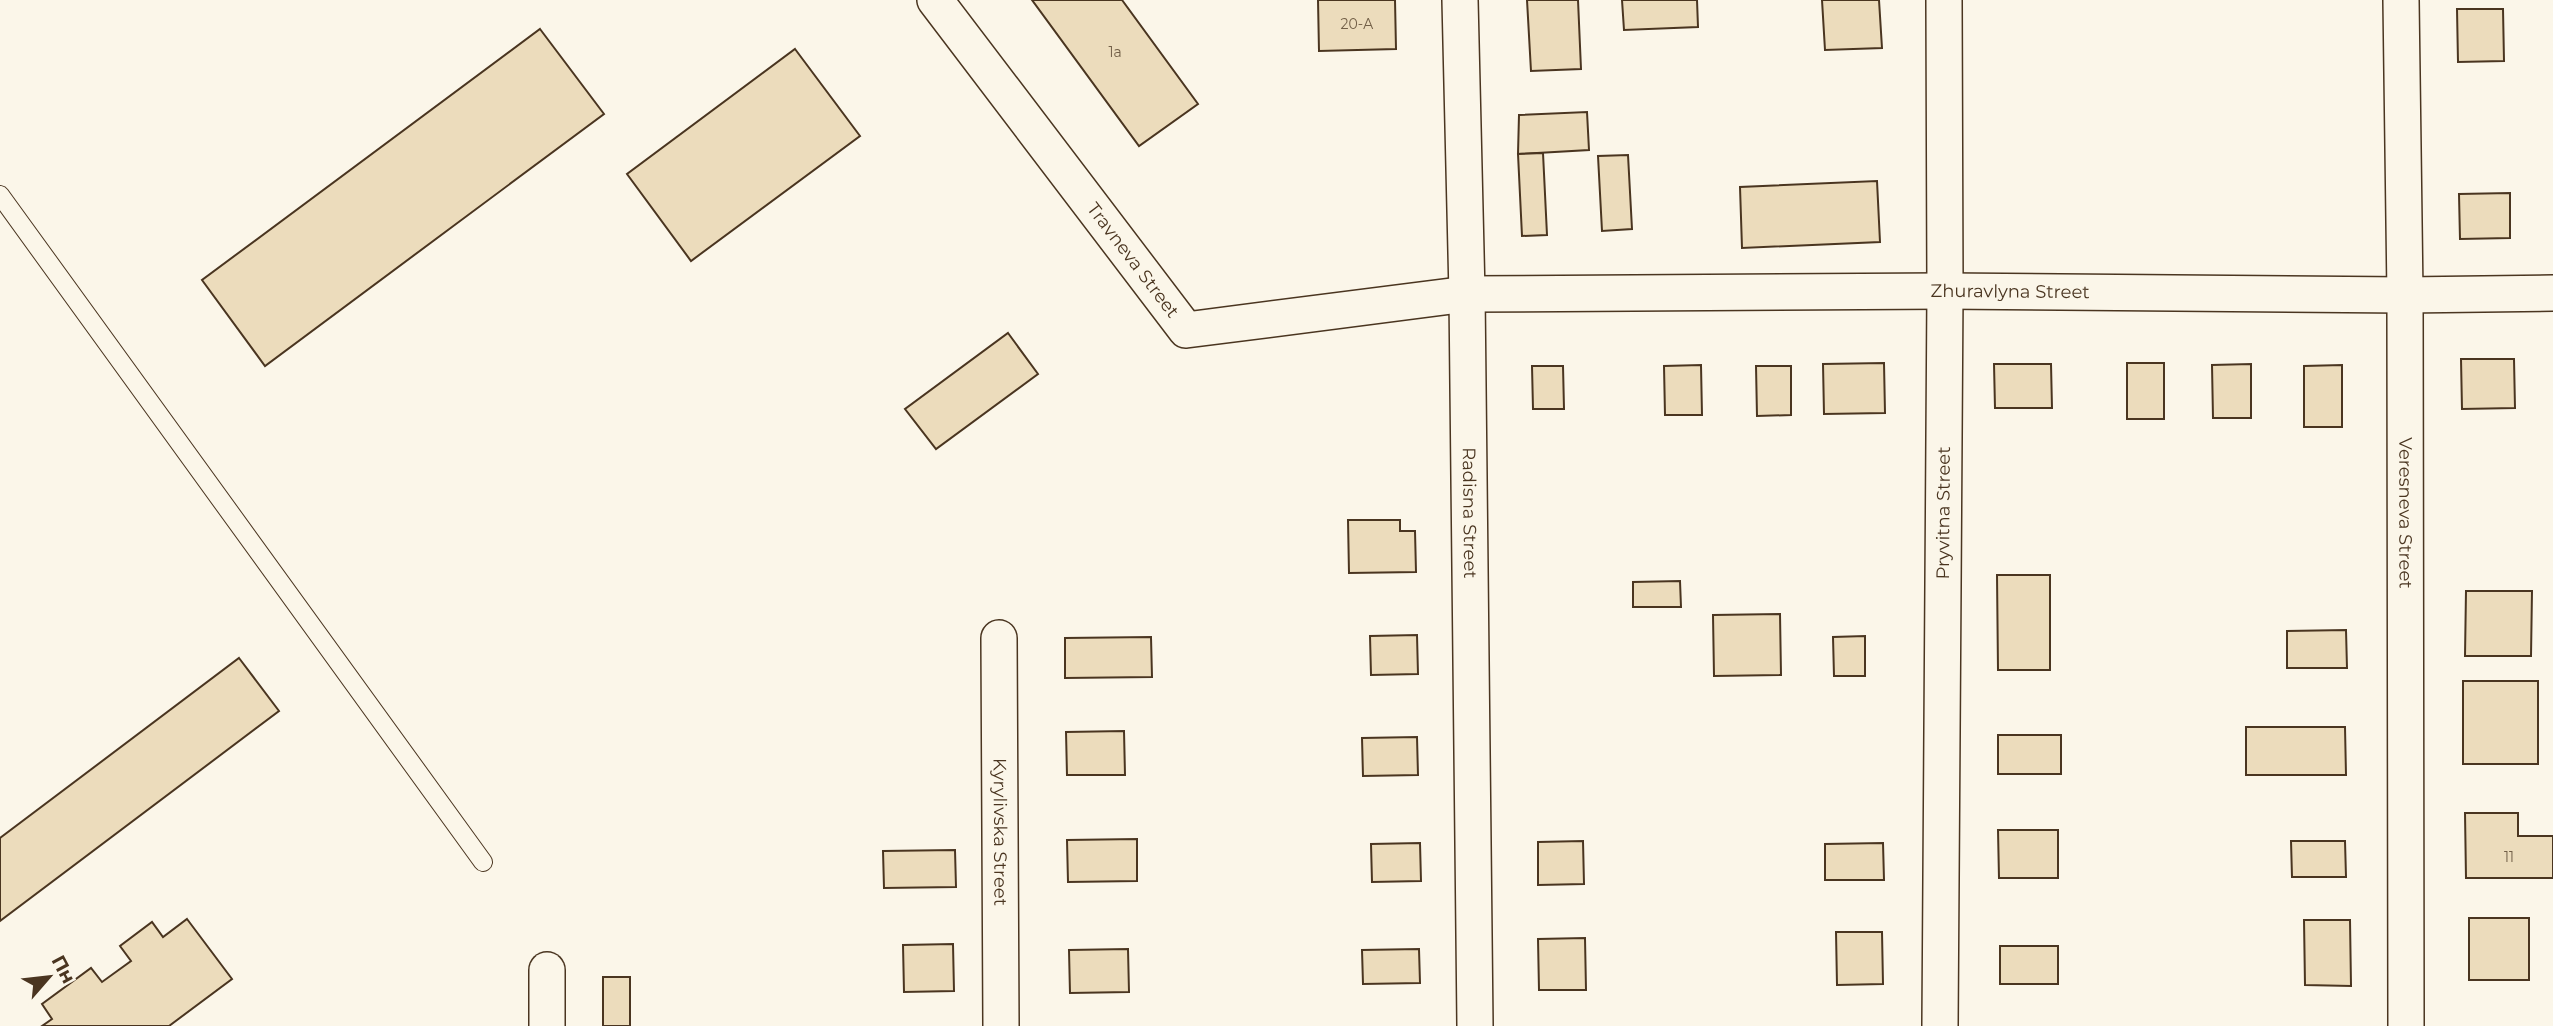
<svg xmlns="http://www.w3.org/2000/svg" width="2553" height="1026" viewBox="0 0 2553 1026" font-family="Montserrat,sans-serif">
	<style>
		.building { fill: #ecdcbc; stroke: #4a3520; stroke-width: 2 }
		.lines { fill: none; stroke-linecap: round; stroke-linejoin: round }
		.service-casing { stroke: #4a3520; stroke-width: 20 }
		.minor-casing { stroke: #4a3520; stroke-width: 38 }
		.service { stroke: #fbf6e9; stroke-width: 18 }
		.minor { stroke: #fbf6e9; stroke-width: 35 }
		.labels { text-anchor: middle; dominant-baseline: central; stroke-width: 5; stroke-linejoin: round; paint-order: stroke }
		.number-label { font-size: 14px; fill: #725f47 }
		.street-label { font-size: 18px; fill: #4a3520; stroke: #fbf6e9 }
	</style>
	<rect width="100%" height="100%" fill="#fbf6e9"/>
	<!-- building -->
	<g class="building">
		<path d="M1032,0H1122L1198,104L1139,146Z"/>
		<path d="M1318,0H1395L1396,49L1319,51Z"/>
		<path d="M1527,0H1578L1581,69L1531,71Z"/>
		<path d="M1622,0H1697L1698,27L1624,30Z"/>
		<path d="M1822,0H1879L1882,48L1825,50Z"/>
		<path d="M2457,9H2503L2504,61L2458,62Z"/>
		<path d="M540,29L604,114L265,366L202,280Z"/>
		<path d="M795,49L860,136L691,261L627,174Z"/>
		<path d="M1587,112L1589,150L1518,154L1519,115Z"/>
		<path d="M1543,153L1547,235L1522,236L1518,154Z"/>
		<path d="M1628,155L1632,229L1602,231L1598,156Z"/>
		<path d="M1877,181L1880,242L1742,248L1740,187Z"/>
		<path d="M2510,193V238L2460,239L2459,194Z"/>
		<path d="M1008,333L1038,374L936,449L905,409Z"/>
		<path d="M2461,359H2514L2515,408L2462,409Z"/>
		<path d="M1884,363L1885,413L1824,414L1823,364Z"/>
		<rect x="2127" y="363" width="37" height="56"/>
		<path d="M1994,364H2051L2052,408H1995Z"/>
		<path d="M2251,364V418H2213L2212,365Z"/>
		<path d="M1701,365L1702,415H1665L1664,366Z"/>
		<path d="M2342,365V427H2304V366Z"/>
		<path d="M1532,366H1563L1564,409H1533Z"/>
		<path d="M1756,366H1791V415L1757,416Z"/>
		<path d="M1348,520H1400V531H1415L1416,572L1349,573Z"/>
		<path d="M1997,575H2050V670H1998Z"/>
		<path d="M1680,581L1681,607H1633V582Z"/>
		<path d="M2466,591H2532L2531,656H2465Z"/>
		<path d="M1780,614L1781,675L1714,676L1713,615Z"/>
		<path d="M2346,630L2347,668H2287V631Z"/>
		<path d="M1417,635L1418,674L1371,675L1370,636Z"/>
		<path d="M1865,636V676H1834L1833,637Z"/>
		<path d="M1151,637L1152,677L1065,678V638Z"/>
		<path d="M239,658L279,711L0,921V838Z"/>
		<rect x="2463" y="681" width="75" height="83"/>
		<path d="M2246,727H2345L2346,775H2246Z"/>
		<path d="M1124,731L1125,775H1067L1066,732Z"/>
		<rect x="1998" y="735" width="63" height="39"/>
		<path d="M1417,737L1418,775L1363,776L1362,738Z"/>
		<path d="M2465,813H2518V836H2553V878H2466Z"/>
		<path d="M1998,830H2058V878H1999Z"/>
		<path d="M1137,839V881L1068,882L1067,840Z"/>
		<path d="M1583,841L1584,884L1538,885V842Z"/>
		<path d="M2291,841H2345L2346,877H2292Z"/>
		<path d="M1420,843L1421,881L1372,882L1371,844Z"/>
		<path d="M1883,843L1884,880H1825V844Z"/>
		<path d="M955,850L956,887L884,888L883,851Z"/>
		<rect x="2469" y="918" width="60" height="62"/>
		<path d="M187,919L232,979L169,1026H42L52,1019L42,1004L91,968L102,982L131,961L120,946L152,922L163,937Z"/>
		<path d="M2304,920H2350L2351,986L2305,985Z"/>
		<path d="M1836,932H1882L1883,984L1837,985Z"/>
		<path d="M1585,938L1586,990H1539L1538,939Z"/>
		<path d="M953,944L954,991L904,992L903,945Z"/>
		<rect x="2000" y="946" width="58" height="38"/>
		<path d="M1128,949L1129,992L1070,993L1069,950Z"/>
		<path d="M1419,949L1420,983L1363,984L1362,950Z"/>
		<rect x="603" y="977" width="27" height="49"/>
	</g>
	<g class="lines">
		<defs>
			<path id="service" d="M0,195L483,862"/>
			<g id="minor">
				<path id="s1" d="M935,0L1186,330L1467,294L1945,291L2405,295L2553,293"/>
				<path id="s2" d="M1460,0L1467,294L1475,1026"/>
				<path id="s3" d="M2401,0L2405,295L2406,1026"/>
				<path id="s4" d="M999,638L1001,1026"/>
				<path d="M547,970V1026"/>
				<path id="s5" d="M1940,1026L1945,291L1944,0"/>
			</g>
		</defs>
		<!-- service casing -->
		<use href="#service" class="service-casing"/>
		<!-- minor casing -->
		<use href="#minor" class="minor-casing"/>
		<!-- service -->
		<use href="#service" class="service"/>
		<!-- minor -->
		<use href="#minor" class="minor"/>
	</g>
	<g class="labels">
		<!-- number labels -->
		<g class="number-label">
			<text x="1357" y="24">20-А</text>
			<text x="1115" y="52">1а</text>
			<text x="2509" y="857">11</text>
		</g>
		<!-- street labels -->
		<g class="street-label">
			<text stroke="none"><textPath href="#s1" startOffset="327">Travneva Street</textPath></text>
			<text stroke="none"><textPath href="#s1" startOffset="1241">Zhuravlyna Street</textPath></text>
			<text stroke="none"><textPath href="#s2" startOffset="513">Radisna Street</textPath></text>
			<text stroke="none"><textPath href="#s5" startOffset="513">Pryvitna Street</textPath></text>
			<text stroke="none"><textPath href="#s3" startOffset="513">Veresneva Street</textPath></text>
			<text stroke="none"><textPath href="#s4" startOffset="194">Kyrylivska Street</textPath></text>
		</g>
	</g>
	<!-- north arrow -->
	<g transform="translate(49 977) rotate(62)" stroke="#fbf6e9" stroke-width="5" paint-order="stroke">
	<path d="M0-5L12 26L0 18L-12 26Z" fill="#4a3520"/>
	<text y="-10" font-size="19" font-weight="bold" text-anchor="middle" fill="#4a3520">Пн</text>
	</g>
</svg>
